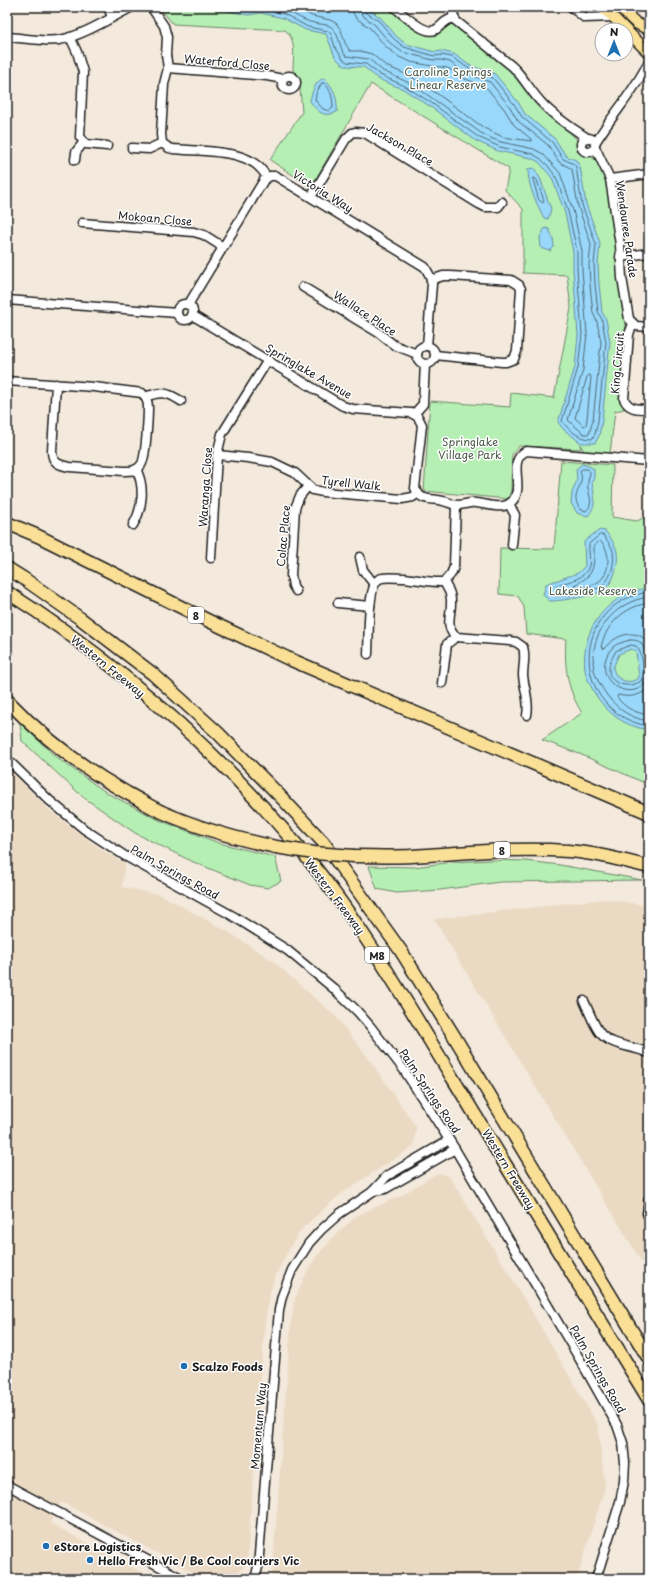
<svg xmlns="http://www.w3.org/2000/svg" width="656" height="1586" viewBox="0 0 656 1586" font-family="'Playpen Sans',sans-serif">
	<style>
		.built { fill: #ebdac3 }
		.green { fill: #b6efb3; stroke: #698668 }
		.water { fill: #99d8fa; stroke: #678da1; fill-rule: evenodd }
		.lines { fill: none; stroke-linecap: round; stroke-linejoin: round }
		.shore { stroke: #4e6775; stroke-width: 1 }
		.minor-casing { stroke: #1c1c1c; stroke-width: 11 }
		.major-casing { stroke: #1c1c1c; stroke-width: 13 }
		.highway-casing { stroke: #1c1c1c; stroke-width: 15 }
		.minor { stroke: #fff; stroke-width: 8 }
		.major { stroke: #fadf96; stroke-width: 10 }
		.highway { stroke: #fadf96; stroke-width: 12 }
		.highway-bridge-casing { stroke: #1c1c1c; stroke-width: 15; stroke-linecap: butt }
		.highway-bridge { stroke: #fadf96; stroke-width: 12 }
		.poi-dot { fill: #1f6fb2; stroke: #fff; stroke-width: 1.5 }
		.labels { text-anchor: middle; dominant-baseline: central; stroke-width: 3; stroke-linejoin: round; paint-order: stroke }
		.shield { fill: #fff; stroke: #606060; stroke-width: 1 }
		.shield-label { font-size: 10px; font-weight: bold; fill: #1c1c1c }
		.street-label { font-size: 11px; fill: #1c1c1c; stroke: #fff }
		.park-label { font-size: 11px; fill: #4a5b49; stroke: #fff }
		.poi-label { font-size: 11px; font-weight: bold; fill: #1c1c1c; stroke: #fff; text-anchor: start }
	</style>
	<rect width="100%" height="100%" fill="#f3e9dc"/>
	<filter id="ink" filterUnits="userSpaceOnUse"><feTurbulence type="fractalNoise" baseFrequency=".025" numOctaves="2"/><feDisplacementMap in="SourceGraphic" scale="8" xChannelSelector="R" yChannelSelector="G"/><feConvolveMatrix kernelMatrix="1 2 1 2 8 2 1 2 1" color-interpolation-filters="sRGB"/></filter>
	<g filter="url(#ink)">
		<!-- built -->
		<g class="built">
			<path d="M7,767L48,809L92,843L125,864L122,887L161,895L230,933L273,961L336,1017L370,1060L416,1127L414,1146L342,1193L317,1215L302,1229L293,1242L277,1272L270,1292L265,1321L247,1563L233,1579H209L198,1575L61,1502L50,1523L153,1579H7Z"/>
			<path d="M604,899L649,906V1274L434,919Z"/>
			<path d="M438,1173L449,1176L528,1305L598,1425L605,1487L578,1575V1579H293L272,1577L291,1323L294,1302L303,1280L316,1257L336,1234L358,1215L402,1195Z"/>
		</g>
		<!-- green -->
		<g class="green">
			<path d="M159,7H389L424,34H433L450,23L454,24L514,73L541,109L569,131L577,140L582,151L596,160L602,171L606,180L617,243L618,278L626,323L620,399L624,409L615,411L610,454L585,453L580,444L581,449L519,446L512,455L511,490L508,499L424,491L430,401L510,407L511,393L554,398L571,308L567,275L523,273V209L505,190L509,169L371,84L311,187L270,160L302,112L299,77L293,70C293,56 297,40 285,30L173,24Z"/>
			<path d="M561,461L613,465L612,517L637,521L649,515V785L582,755L542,740L582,713C567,689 564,666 566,639L526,634L524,607L518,596L499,594L500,548L554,549Z"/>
			<path d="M20,723L56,757L107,793L159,820L219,843L275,857L281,881L268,888L250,885L191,861L135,833L83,797L22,741Z"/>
			<path d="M491,860L526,861L560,865L642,880L500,882L440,890L397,893L377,889L369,866L414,867L453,862Z"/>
		</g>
		<!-- water -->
		<g class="water">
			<path d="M210,7H365L381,18L397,37L406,44L435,52L441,51L454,54L469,65L495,74L518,102L525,114L555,139L566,156L576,160L580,166L586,204L600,243L598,264L599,284L602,312L606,319L610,342L602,421L599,436L595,443H581L563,429L558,422L575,367L578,335L573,269V252L565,213L552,178L539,162L531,158L498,151L476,141L431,107L403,89L378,79L364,67L345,66L340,62L335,57L326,34L306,30L283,18L261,13L248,15Z"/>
			<path d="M324,78C334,87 338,99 337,112C323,118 318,112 310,101C312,92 315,81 324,78Z"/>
			<path d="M534,168L540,178L551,209L548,219L544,218C536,202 528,187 528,169Z"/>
			<path d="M545,228L549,229L553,238L554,247L550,251L541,248L540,237Z"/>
			<path d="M582,464L589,466L594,469V478L592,482C594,497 598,503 588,516L577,513L571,503L572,493L577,480L576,469Z"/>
			<path d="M600,530L605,531C609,536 613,541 615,546C621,558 615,581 605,589C597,596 561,601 550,601L543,595L546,584L578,573L585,566L584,542L592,535Z"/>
			<path d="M649,588V730C624,726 607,714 594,692C590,685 586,677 585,670C580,628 609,593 649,588ZM631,649L636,651L639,678C629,685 616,681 613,668L619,654Z"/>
		</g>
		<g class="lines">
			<!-- shore -->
			<g class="shore">
				<path d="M224,7L250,11L262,9L284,14L308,27L328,31L331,34L335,47L343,59L347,62L366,64L380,75L405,86L433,104L478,137L500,147L533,154L541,159L548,166L556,177L568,211L577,251V269L582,334L578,368L562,421C569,431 580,439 592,439L595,434L598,421L606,342L602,320L598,312L595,285L594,264L596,244L582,205L576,167L574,164L563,159L552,142L522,117L514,104L493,78L468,68L452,57L442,55L434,56L404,47L394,39L379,21L365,12L364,7"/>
				<path d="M276,7C290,10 300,20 314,23C321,25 330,23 334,30C340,37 339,48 346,56L369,59L383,71L407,82L422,91L481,133L493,139L501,142L534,149L543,154L560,173L573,210L582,251V269L587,334L583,370L568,420L584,434H589L593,420L601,342L597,322L593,313L590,285L589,264L591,244L578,206L572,169L559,162L548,145L518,121L510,107L490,82L465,73L450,62L441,60H433L402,52L390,43L375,25L362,15L359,7"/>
				<path d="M295,7L312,16L330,20L336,23L341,30L345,43L350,51H360L372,54L386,66L410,76L439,95L484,128L503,137L531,141V139L514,125L505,110L486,87L463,78L448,68L432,66L411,62L399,57L386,47L371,29L356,18L353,13V7"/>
				<path d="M322,83H324C331,89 333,99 333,108L329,111L323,109L315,100L316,94Z"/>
				<path d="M533,178H535L537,180L544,201L543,203L539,200Z"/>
				<path d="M590,375L591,377L587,419L586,425L584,426L575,418L587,377Z"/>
				<path d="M583,469H588L590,472C590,476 588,478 588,482C586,492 596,502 586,511L580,509C572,496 578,494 581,481C582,478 581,474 580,471Z"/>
				<path d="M600,535H603C606,539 610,544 612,548C616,559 612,578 602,586C595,592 555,600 549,594L550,587C562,582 584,582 589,566C591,560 588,551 589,544Z"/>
				<path d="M600,541C611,549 611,574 598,582C592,586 581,588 574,588V585C595,575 594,568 594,546Z"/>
				<path d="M649,592C568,603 570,714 649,726"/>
				<path d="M649,597C614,601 588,634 594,670C595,675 598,681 601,686C612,705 627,718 649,721"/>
				<path d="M649,603C625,606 606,624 601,647L604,649C614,635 638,626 649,644"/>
				<path d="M630,640C634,640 638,640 641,643C646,649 650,675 646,682C641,691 627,693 619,688C602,681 600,660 613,647C617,643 624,642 630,640Z"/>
				<path d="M631,645L636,646C643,652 645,673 641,681C630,689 608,685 609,669C609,663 613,656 616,651Z"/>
				<path d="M649,688C639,696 631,698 618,695L617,697C624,708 636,713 649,715"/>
			</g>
			<defs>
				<g id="minor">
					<path d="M108,7L112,17"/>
					<path d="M151,7L164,26L167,37L166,55L168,68L164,84L161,134L162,143L169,148L173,149C201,152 253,147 267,178"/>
					<path d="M394,7C403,14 424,35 435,30C443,26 443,20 454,18"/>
					<path d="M455,7L453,15L456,21L513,67C523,77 530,90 540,101C553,116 571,127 587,138"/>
					<path d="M571,7L585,18L613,17"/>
					<path d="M7,37C24,38 43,42 59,40C80,37 113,17 132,7"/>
					<path d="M70,37L77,52L83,72L80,137L86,144L107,146"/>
					<path d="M168,68L267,76L283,79"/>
					<circle cx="289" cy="83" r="7"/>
					<circle cx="588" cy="145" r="7"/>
					<path d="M595,143C612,115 635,91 649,61"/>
					<path d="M595,147L610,179L620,245L622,278L629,319L636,326L649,327"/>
					<path d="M132,148L149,149L162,143"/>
					<path d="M75,160L76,152L83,143"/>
					<path d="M610,179L649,174"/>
					<path d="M311,197L346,139L352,133L355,132L365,133L479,204L485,207H498L502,202"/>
					<path d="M82,223L194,232L204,235L223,247"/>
					<path d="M620,257L649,253"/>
					<path d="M431,280L443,276H451L511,280L519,285L521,289L517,351L514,359L506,362H502L435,355"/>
					<path d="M303,287L379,333L394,345L417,354"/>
					<path d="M7,300L177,313"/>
					<circle cx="185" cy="312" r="8"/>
					<path d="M188,305L264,180L270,176H276L425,267L430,276L432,284L427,346"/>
					<path d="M192,315L343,406L353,409L411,413L418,417L422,425L415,488C420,502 432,498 443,501C449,502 452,505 458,505C464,505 470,502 476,503C489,504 505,512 514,499C524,484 507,461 526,451L649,461"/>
					<path d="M633,324L629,334L624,399C629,410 639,409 649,409"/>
					<circle cx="426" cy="355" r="9"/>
					<path d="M7,381L94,387L142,393C146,397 148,401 148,407C148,416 146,459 141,465C137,471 131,471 124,471L70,467C59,465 52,463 52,451L56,384"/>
					<path d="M145,397C161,391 167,392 181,401"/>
					<path d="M414,414L423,404L425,364"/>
					<path d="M217,455L248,458L272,462L295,473L313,490L323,492L402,499L413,497L418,493"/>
					<path d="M509,504L515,515L512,545"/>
					<path d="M456,505L454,567L451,574L444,582C446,586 449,590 450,594C455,609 442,625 456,637L510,641L516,642L523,647C526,656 523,666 523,675C524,689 530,701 527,715"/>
					<path d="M133,525C143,508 145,486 136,469"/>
					<path d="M360,557L363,570L374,584"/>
					<path d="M211,558L217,455L222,434L268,360"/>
					<path d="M296,591L293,586L291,575L295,508L300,496L308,486"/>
					<path d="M338,603L370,606"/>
					<path d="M368,654C369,639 367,586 379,579C385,576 397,578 404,578C417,579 430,583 444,582"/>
					<path d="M442,683L447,644L456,637"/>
					<path d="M7,759L49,800L84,829L125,856L233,916L287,950L333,988L357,1011L370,1026L404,1070L455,1149L579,1358L617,1425L623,1443L625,1463L624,1481L620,1502L596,1579"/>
					<path d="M584,1001C589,1011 593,1024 600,1033C611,1046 633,1046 649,1053"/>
					<path d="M373,1191L385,1189L455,1149"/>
					<path d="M647,1214L649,1198"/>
					<path d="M7,1485L183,1579"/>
					<path d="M255,1579L258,1567L279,1310L282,1296L292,1270L309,1243L321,1230L339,1214L372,1192L387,1176L449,1140"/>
				</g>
				<g id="major">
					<path d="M601,7L613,17L649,53"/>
					<path d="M619,7L636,23L649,30"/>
				</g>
				<g id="highway">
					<path d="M7,523L38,536L209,621L287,658L649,813"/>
					<path d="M7,568L23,578L81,619L153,674L218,733L280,796L323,842L401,951L454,1036L649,1359"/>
					<path d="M7,592C114,660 212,746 295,843C357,916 405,1000 455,1082C520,1188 584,1294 649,1400"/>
					<path d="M7,700C42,737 83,768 127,793C139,799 150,807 162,812C198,828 237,839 276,847"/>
					<path d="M354,856C373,856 393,857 412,856C465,853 515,847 568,851C595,853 622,860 649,867"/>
				</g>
			</defs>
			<!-- minor casing -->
			<use href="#minor" class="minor-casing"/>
			<!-- major casing -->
			<use href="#major" class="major-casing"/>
			<!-- highway casing -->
			<use href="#highway" class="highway-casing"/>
			<!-- minor -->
			<use href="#minor" class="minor"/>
			<!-- major -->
			<use href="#major" class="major"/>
			<!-- highway -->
			<use href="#highway" class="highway"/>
			<defs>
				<path id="highway-bridge" d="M276,847L314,853L354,856"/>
			</defs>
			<!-- highway-bridge casing -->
			<use href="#highway-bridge" class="highway-bridge-casing"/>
			<!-- highway-bridge -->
			<use href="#highway-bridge" class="highway-bridge"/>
		</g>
	</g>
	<!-- markers -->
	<g class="poi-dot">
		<circle cx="184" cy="1366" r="4"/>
		<circle cx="46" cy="1546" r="4"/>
		<circle cx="90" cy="1560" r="4"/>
	</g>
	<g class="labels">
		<!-- shield labels -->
		<g class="shield">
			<rect x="188" y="607" width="16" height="16" rx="3"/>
			<rect x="494" y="842" width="16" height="16" rx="3"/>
			<rect x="365" y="947" width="24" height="16" rx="3"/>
		</g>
		<g class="shield-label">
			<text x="196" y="615">8</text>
			<text x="502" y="850">8</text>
			<text x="377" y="955">M8</text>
		</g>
		<!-- street labels -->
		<g class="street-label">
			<text transform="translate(227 62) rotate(5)">Waterford Close</text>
			<text transform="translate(400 144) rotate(30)">Jackson Place</text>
			<text transform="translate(323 191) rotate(32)">Victoria Way</text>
			<text transform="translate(155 218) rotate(5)">Mokoan Close</text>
			<text transform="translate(627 229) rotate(82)">Wendouree Parade</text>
			<text transform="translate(365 313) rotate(33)">Wallace Place</text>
			<text transform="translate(617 363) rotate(-85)">King Circuit</text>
			<text transform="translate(309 371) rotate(30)">Springlake Avenue</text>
			<text transform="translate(351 483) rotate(6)">Tyrell Walk</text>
			<text transform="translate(205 487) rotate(-86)">Waranga Close</text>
			<text transform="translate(283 536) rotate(-85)">Colac Place</text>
			<text transform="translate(108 666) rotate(39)">Western Freeway</text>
			<text transform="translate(175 872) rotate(29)">Palm Springs Road</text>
			<text transform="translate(335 896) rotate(53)">Western Freeway</text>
			<text transform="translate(430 1091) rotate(56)">Palm Springs Road</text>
			<text transform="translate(509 1169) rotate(59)">Western Freeway</text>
			<text transform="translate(598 1369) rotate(60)">Palm Springs Road</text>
			<text transform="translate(258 1426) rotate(-85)">Momentum Way</text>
		</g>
		<!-- park labels -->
		<g class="park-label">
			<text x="448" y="71">Caroline Springs<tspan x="448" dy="13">Linear Reserve</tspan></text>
			<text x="470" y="441">Springlake<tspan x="470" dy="13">Village Park</tspan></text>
			<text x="593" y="590">Lakeside Reserve</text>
		</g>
		<!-- poi labels -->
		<g class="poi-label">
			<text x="192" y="1366">Scalzo Foods</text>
			<text x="54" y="1546">eStore Logistics</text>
			<text x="98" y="1560">Hello Fresh Vic / Be Cool couriers Vic</text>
		</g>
	</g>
	<!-- margin -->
	<rect width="656" height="1586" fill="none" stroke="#fff" stroke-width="24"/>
	<rect x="12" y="12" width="632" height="1562" fill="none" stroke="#1c1c1c" stroke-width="1.5" filter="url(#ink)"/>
	<!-- north arrow -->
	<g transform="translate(614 42)"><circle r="19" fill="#ffffff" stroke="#a4a4a4"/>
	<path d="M0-3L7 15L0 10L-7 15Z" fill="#1f6fb2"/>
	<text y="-6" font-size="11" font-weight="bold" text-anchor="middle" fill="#1c1c1c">N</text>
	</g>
</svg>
